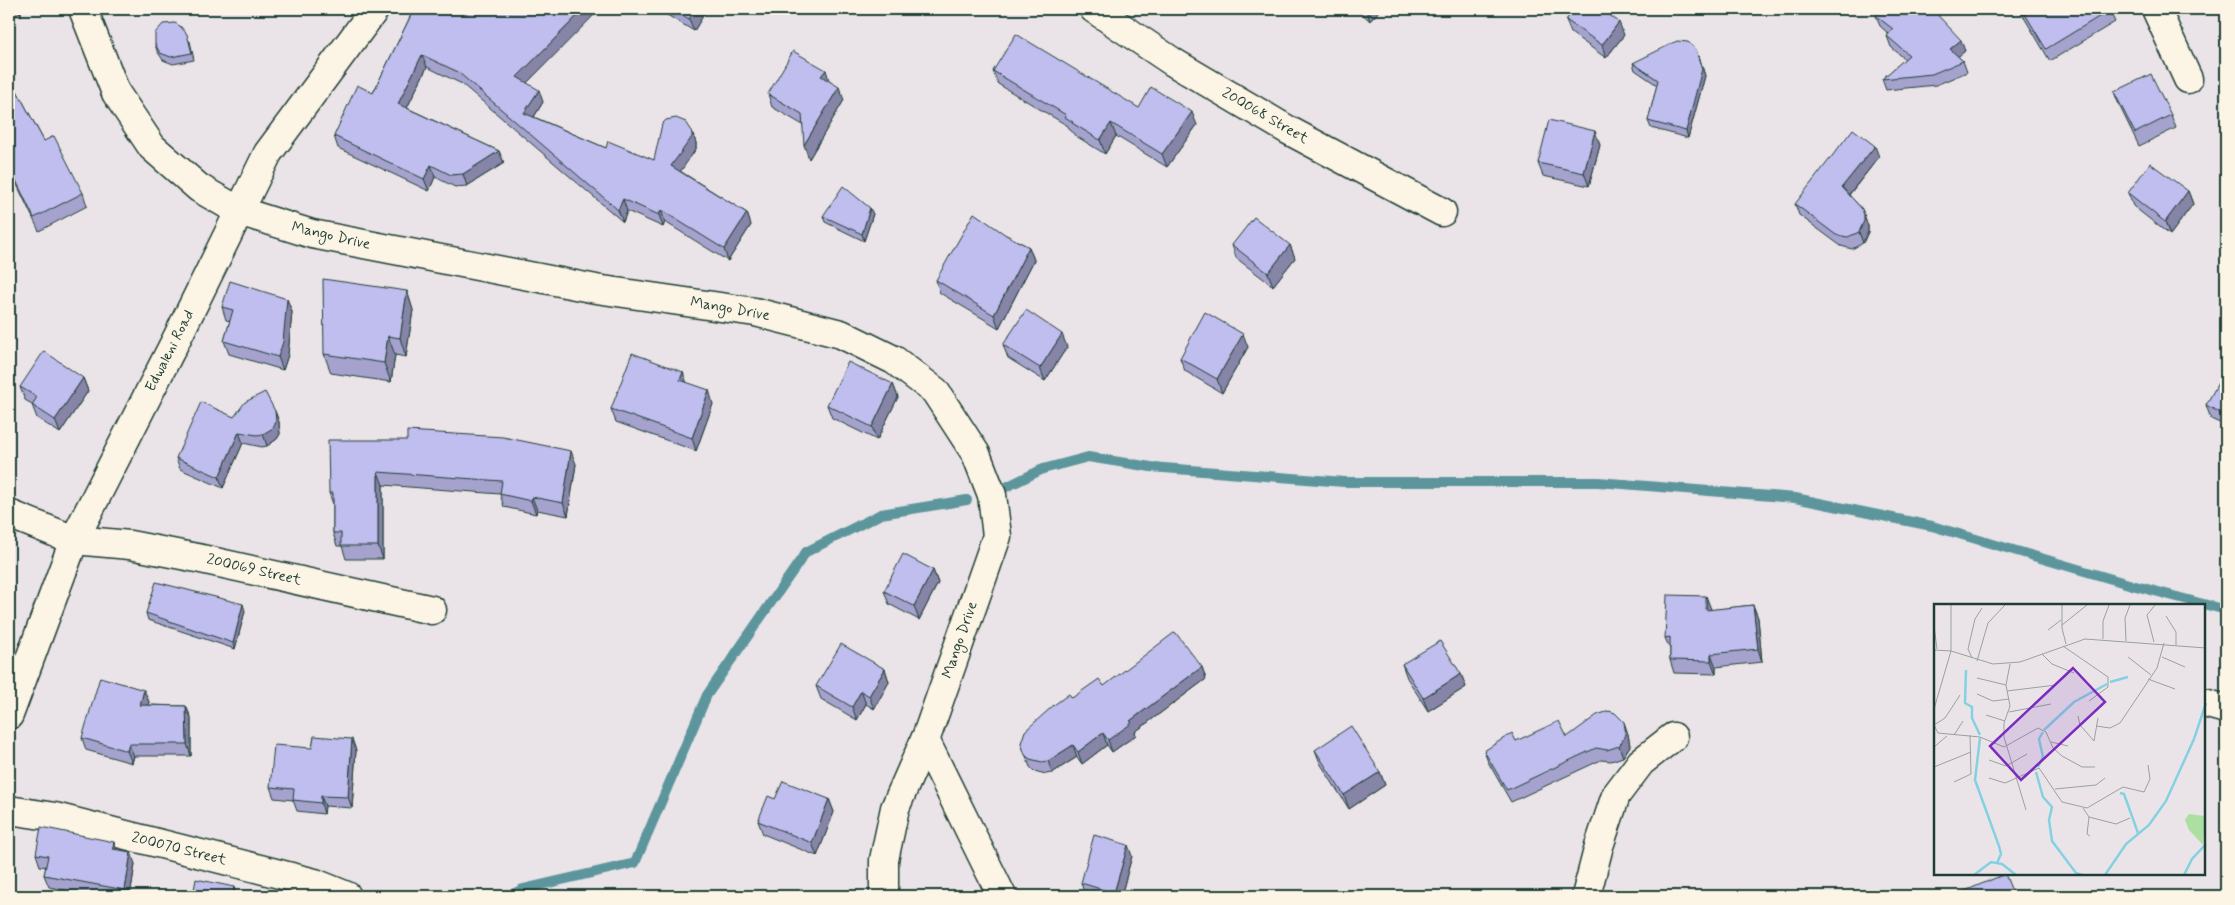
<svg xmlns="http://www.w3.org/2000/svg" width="2235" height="905" viewBox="0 0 2235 905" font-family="Mynerve,sans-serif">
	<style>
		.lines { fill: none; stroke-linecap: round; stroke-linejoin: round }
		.stream { stroke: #5b969c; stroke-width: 10 }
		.minor-casing { stroke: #1f3d34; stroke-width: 31 }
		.minor { stroke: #fcf5e5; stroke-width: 28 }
		.wall { fill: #a5a3ce; stroke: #1f3d34 }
		.shaded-wall { fill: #8684a7; stroke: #1f3d34 }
		.building { fill: #c0bdef; stroke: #1f3d34 }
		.labels { text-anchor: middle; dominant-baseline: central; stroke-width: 4.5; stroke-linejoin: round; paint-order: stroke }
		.street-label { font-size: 15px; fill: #1f3d34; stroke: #fcf5e5 }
		.inset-river { fill: none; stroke: #83d1e2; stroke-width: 2.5 }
		.inset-road { fill: none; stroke: #99a1a0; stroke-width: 1 }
		.view { fill: #7b2cbf; fill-opacity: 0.15; stroke: #7b2cbf; stroke-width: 2.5 }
		.inset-edge { fill: none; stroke: #1f3d34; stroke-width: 2.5 }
	</style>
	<rect width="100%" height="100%" fill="#eae4e8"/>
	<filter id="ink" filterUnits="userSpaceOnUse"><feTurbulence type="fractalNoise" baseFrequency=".02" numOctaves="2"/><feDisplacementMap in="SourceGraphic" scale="10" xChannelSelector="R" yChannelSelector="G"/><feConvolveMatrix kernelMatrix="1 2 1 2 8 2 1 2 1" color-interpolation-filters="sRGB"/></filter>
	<g filter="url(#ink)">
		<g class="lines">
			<!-- stream -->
			<g class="stream">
				<path d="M1000,490L1043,469L1088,457L1151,467L1344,482H1598L1795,498L1932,526L2132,585L2226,610"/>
				<path d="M509,896L523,889L635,863L707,695L806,552L881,514L967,500"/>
			</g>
			<defs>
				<g id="minor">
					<path d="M83,9L116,93L152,147L199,188L239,211L312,234L596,289L755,312L841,334L894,360L935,391L976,454L992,495L997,536L927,735L895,808L884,860V896"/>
					<path d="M1094,9L1173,62L1288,130L1442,212"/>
					<path d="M2156,9L2188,79"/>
					<path d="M9,514L74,540L130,545L197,558L432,610"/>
					<path d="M2204,703L2226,709"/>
					<path d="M9,715L74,540L178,336L268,153L375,9"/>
					<path d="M925,740L1002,896"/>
					<path d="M9,810L55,817L315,883L347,896"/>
					<path d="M1586,896L1599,846L1616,795L1641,762L1673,737"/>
				</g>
			</defs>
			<!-- minor casing -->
			<use href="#minor" class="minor-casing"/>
			<!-- minor -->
			<use href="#minor" class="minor"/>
		</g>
		<!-- wall -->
		<g class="wall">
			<path d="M9,9H21V16L9,15Z"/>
			<path d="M414,9L527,83L543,102L534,117L606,148L654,160L692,131L696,143V149L680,171L747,213L751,225L728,261L665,222L663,227L627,211L623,222L462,84L427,67L407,108L499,151L504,163L467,186L455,187L435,177L429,191L338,148L334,136L373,93Z"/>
			<path d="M657,9H707L694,31Z"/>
			<path d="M1357,9H1381L1370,21Z"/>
			<path d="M1935,9L1936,13L1965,51L1958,56L1963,61L1967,72L1936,85L1886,90L1882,79L1905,59L1891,47L1887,36L1889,34L1880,26L1876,16Z"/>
			<path d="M2019,9H2109L2115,22L2050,61Z"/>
			<path d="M1566,20L1624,35L1606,58L1571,33Z"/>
			<path d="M190,41L194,60L173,64L163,60L157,51L155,44Z"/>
			<path d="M1699,56L1705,76L1688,138L1651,128L1648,121L1657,85L1635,70L1633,63Z"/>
			<path d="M993,71L1139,108L1197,125L1167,167L1116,136L1105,154L1076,136L1075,134L1070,130L1068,126L998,84Z"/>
			<path d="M9,76L44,141L83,193L87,206L39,231L9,168Z"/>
			<path d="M830,81L844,100L809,159L803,125L772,107L768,94Z"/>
			<path d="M2114,92L2171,115L2176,128L2139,146L2119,105Z"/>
			<path d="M1600,145L1589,186L1543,176L1538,163Z"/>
			<path d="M1879,157L1849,195L1862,209L1868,226V232L1863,243L1852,249L1841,246L1799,215L1795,204Z"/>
			<path d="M2188,191L2193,204L2170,235L2133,206L2128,193Z"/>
			<path d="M873,214L864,241L825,222L823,216Z"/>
			<path d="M1006,235L1029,247L1034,260L999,328L940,293L936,280Z"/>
			<path d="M1232,245H1290L1295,258L1273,286L1236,258Z"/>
			<path d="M407,291L413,310L406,357L395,355L391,382L331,373L324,354Z"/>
			<path d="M287,299L292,312L288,355L283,370L229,354L224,341L230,321L226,320L222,307Z"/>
			<path d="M1003,345L1067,347L1045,381L1008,358Z"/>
			<path d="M1248,347L1222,393L1185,371L1180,358Z"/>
			<path d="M2226,373V426L2211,419L2206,405Z"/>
			<path d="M83,378L88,391L60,433L37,418L32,405V404L25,400L20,387Z"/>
			<path d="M893,384L898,397L877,440L832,418L827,405Z"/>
			<path d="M713,404L696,451L616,422L611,409Z"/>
			<path d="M275,411L279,422L280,434L277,439L267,446L262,447L243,443L223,488L180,469L176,458L234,417Z"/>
			<path d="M407,440L576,464L568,516L537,510L536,514L504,507L500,494L383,485V559H346L342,546H337L333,533V504L329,493Z"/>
			<path d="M933,570L938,583L919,620L889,604L884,591Z"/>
			<path d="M1753,605L1758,618L1762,662L1716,667V674L1674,673L1670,660V649L1665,638L1711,610Z"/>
			<path d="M245,611L235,649L148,620L146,613Z"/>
			<path d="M1402,664L1461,674L1466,687L1428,711L1407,678Z"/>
			<path d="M1202,667L1206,679L1135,732L1136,735L1112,752L1107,745L1082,764L1077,757L1052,773L1046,774L1034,771L1030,767L1021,743L1072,698L1104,686Z"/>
			<path d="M885,669L889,682L874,709L866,704L857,720L821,699L816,686Z"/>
			<path d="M144,690L149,702L148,705L186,706L191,718V756H134L132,763L86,750L82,738Z"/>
			<path d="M1628,734L1630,746L1623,757L1611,761L1601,760L1511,802L1488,762L1484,751L1516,741L1567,737Z"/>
			<path d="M312,748L356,750L352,808L325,806L324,814L297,811L293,800L274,798L270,787Z"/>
			<path d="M1315,750L1380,772L1385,785L1349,809L1320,763Z"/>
			<path d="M775,799H829L834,812L817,856L763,834L758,821Z"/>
			<path d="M117,850L135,864L130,896H96L49,887L44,875L46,867L40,866L36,854Z"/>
			<path d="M1132,856L1121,896H1090L1085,895L1081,883Z"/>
		</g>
		<!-- shaded-wall -->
		<g class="shaded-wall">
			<path d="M18,9H21V16Z"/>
			<path d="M584,9H600L521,89L517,77Z"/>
			<path d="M695,9H707L694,31L689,19Z"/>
			<path d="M1366,9H1381L1370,21Z"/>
			<path d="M1619,22L1624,35L1606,58L1602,45Z"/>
			<path d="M1961,40L1965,51L1954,60L1950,49Z"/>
			<path d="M422,55L427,67L403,116L398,104Z"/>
			<path d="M1699,56L1705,76L1688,138L1686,131Z"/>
			<path d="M826,70L830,83L821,76Z"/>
			<path d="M839,87L844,100L809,159L804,145Z"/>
			<path d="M539,90L543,102L529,125L524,113Z"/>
			<path d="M1192,112L1197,125L1167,167L1162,154Z"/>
			<path d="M1111,123L1116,136L1105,154L1100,140Z"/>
			<path d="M692,131L696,143V149L676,178L671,166Z"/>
			<path d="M1595,131L1600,145L1589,186L1584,173Z"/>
			<path d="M1875,146L1879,157L1846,198L1842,187Z"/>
			<path d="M499,151L504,163L467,186L463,174Z"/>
			<path d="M431,165L435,177L429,191L424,179Z"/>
			<path d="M2188,191L2193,204L2170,235L2165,222Z"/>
			<path d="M623,199L627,211L623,222L618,210Z"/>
			<path d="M870,208L873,214L864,241L862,234Z"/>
			<path d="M661,210L665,222L663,227L659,215Z"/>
			<path d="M747,213L751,225L728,261L724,249Z"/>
			<path d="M1864,215L1868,226V232L1863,243L1859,232Z"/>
			<path d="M1290,245L1295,258L1273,286L1268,273Z"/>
			<path d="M1029,247L1034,260L999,328L994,315Z"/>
			<path d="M407,291L413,310L406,357L400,338Z"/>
			<path d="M287,299L292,312L288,355L283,370L278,357Z"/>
			<path d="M1062,334L1067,347L1045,381L1040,368Z"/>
			<path d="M1243,334L1248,347L1222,393L1217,379Z"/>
			<path d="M388,336L395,355L391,382L384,363Z"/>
			<path d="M683,372L688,386L680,380Z"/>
			<path d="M83,378L88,391L60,433L55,420Z"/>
			<path d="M893,384L898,397L877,440L872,427Z"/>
			<path d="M709,390L713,404L696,451L692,438Z"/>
			<path d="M275,411L279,422L280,434L277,439L267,446L263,434Z"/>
			<path d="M239,432L243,443L223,488L219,477Z"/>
			<path d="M571,451L576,464L568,516L563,503Z"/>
			<path d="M378,472L383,485V559L378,546Z"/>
			<path d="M532,497L537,510L536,514L531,501Z"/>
			<path d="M933,570L938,583L919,620L914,606Z"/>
			<path d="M1706,596L1711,609L1710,623L1706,610Z"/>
			<path d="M243,604L245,611L235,649L233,643Z"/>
			<path d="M1753,605L1758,618L1762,662L1758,649Z"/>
			<path d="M1711,654L1716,667V674L1711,661Z"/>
			<path d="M1202,667L1206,679L1135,732L1136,735L1112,752L1108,740L1130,721Z"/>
			<path d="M885,669L889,682L874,709L869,696Z"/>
			<path d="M1461,674L1466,687L1428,711L1423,698Z"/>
			<path d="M144,690L149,702L144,717L140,705Z"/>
			<path d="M861,691L866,704L857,720L852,707Z"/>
			<path d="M186,706L191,718V756L187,744Z"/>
			<path d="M1624,722L1628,734L1630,746L1623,757L1619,746Z"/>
			<path d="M1103,733L1107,745L1082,764L1078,752Z"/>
			<path d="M352,739L356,750L352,808L348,797Z"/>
			<path d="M129,744L134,756L132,763L127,751Z"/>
			<path d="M1073,745L1077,757L1052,773L1048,761Z"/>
			<path d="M1380,772L1385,785L1349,809L1344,795Z"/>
			<path d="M321,796L325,806L324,814L321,803Z"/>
			<path d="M829,799L834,812L817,856L812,843Z"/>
			<path d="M114,842L118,854L113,849Z"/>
			<path d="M1128,845L1132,856L1121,896H1115L1114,893Z"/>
			<path d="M131,852L135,864L130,896H127L125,890Z"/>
			<path d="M234,887L237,896H232Z"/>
		</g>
		<!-- building -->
		<g class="building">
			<path d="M414,9H507L512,12L515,9H584L517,77L539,90L524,113L606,148L608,141L654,160L662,124L666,120L676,118L686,122L692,131V137L671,166L747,213L724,249L661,210L659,215L623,199L618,210L458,72L422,55L398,104L499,151L463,174L451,175L431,165L424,179L334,136L357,85L373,93Z"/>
			<path d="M672,9H695L689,19Z"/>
			<path d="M1574,9H1601L1619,22L1602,45L1566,20Z"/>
			<path d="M1882,9H1935L1933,10L1961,40L1950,49L1963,61L1932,74L1882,79L1909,55L1887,36L1893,29L1876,16Z"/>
			<path d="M2022,9H2109L2110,10L2046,49Z"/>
			<path d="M175,23L180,26L187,34L192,53L171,57L160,53L155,44V33L163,24Z"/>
			<path d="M1016,34L1139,108L1151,87L1192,112L1162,154L1111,123L1100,140L1072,123L1073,122L1065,117L1066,115L993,71Z"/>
			<path d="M1677,41L1688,42L1696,49L1702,69L1686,131L1648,121L1658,80L1633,63Z"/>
			<path d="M793,51L826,70L821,76L839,87L804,145L802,114L768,94Z"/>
			<path d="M2151,74L2171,115L2135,133L2114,92Z"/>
			<path d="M9,76L44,141L54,136L83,193L34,218L9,166Z"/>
			<path d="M1549,120L1595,131L1584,173L1538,163Z"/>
			<path d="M1853,129L1875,146L1842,187L1862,209L1864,215V221L1859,232L1848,237L1836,235L1795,204Z"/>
			<path d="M2150,163L2188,191L2165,222L2128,193Z"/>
			<path d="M843,186L870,208L862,234L823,216Z"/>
			<path d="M974,213L1006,235L1029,247L994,315L936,280Z"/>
			<path d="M1254,217L1290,245L1268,273L1232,245Z"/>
			<path d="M323,279L407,291L400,338L388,336L384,363L324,354Z"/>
			<path d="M230,281L287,299L283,342L278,357L224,341L233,310L222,307Z"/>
			<path d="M1026,310L1062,334L1040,368L1003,345Z"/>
			<path d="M1205,312L1243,334L1217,379L1180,358Z"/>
			<path d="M44,351L83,378L55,420L32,405L37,397L20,387Z"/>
			<path d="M632,353L683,372L680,380L709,390L692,438L611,409Z"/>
			<path d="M848,362L893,384L872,427L827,405Z"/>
			<path d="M2224,372L2226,373V416L2206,405Z"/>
			<path d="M265,392L275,411L276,422L273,428L263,434L257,435L239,432L219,477L176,458L201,402L234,417L245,402Z"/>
			<path d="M407,431L503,437L571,451L563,503L532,497L531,501L500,494L502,481L378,472V546H341V533H333V493H329L328,440H407Z"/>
			<path d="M903,554L933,570L914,606L884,591Z"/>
			<path d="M156,582L243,604L233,643L146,613Z"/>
			<path d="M1667,595L1706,596V610L1753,605L1758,649L1711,654V661L1670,660V637L1665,638Z"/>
			<path d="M1175,632L1202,667L1130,721L1132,723L1108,740L1103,733L1078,752L1073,745L1048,761L1042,762L1030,759L1025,755L1021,743L1025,731L1054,705L1069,694L1072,698L1099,679L1104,686Z"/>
			<path d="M1440,641L1461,674L1423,698L1402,664Z"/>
			<path d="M841,644L885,669L869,696L861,691L852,707L816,686Z"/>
			<path d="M100,677L144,690L140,705L186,706L187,744H129L127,751L82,738Z"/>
			<path d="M1609,711L1615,713L1624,722L1626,735L1619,746L1607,750L1596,748L1507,790L1484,751L1512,733L1516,741L1559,721L1567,737L1597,715Z"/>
			<path d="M1351,726L1380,772L1344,795L1315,750Z"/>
			<path d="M314,736L352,739L348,797L321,796V803L293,800L294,789L270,787L274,745L312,748Z"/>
			<path d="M783,781L829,799L812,843L758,821L768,796L775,799Z"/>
			<path d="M41,827L114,842L113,849L131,852L125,890L44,875L48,856L36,854Z"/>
			<path d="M1094,835L1128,845L1114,893L1081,883Z"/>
			<path d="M2005,874L2014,896H1953Z"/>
			<path d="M196,879L234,887L232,896H193Z"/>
		</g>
	</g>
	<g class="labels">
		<!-- street labels -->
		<g class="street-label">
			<text transform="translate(1265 116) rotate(30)">200068 Street</text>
			<text transform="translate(331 236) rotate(13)">Mango Drive</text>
			<text transform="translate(730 309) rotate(10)">Mango Drive</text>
			<text transform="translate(170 351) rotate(-63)">Edwaleni Road</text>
			<text transform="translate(254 570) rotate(13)">200069 Street</text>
			<text transform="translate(960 640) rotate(-71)">Mango Drive</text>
			<text transform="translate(179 849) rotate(14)">200070 Street</text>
		</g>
	</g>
	<!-- overview -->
	<g transform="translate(1934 604)">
		<rect width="271" height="271" fill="#eae4e8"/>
		<path d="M255,210L271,212L269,241L255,226L251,216Z" fill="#acdfa1"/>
		<path class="inset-river" d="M32,66L31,99L38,103V114L46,131M176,78L194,73M110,126L140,98L173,80M46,134L41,176L65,242L67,250L63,259M104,163L109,153L105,135L109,128M102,168L109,193L118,203L115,216L118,237L142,269L148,271M186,189L190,190L204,229M40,271L57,258L68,260L82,271M171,271L192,240L215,221L232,197L260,135L272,99M250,271L258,255L272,240"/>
		<path class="inset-road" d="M128,1V24L132,40M232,12L242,28V41M128,21L153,1M0,22L3,45M114,26L127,16M169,35V17L175,1M192,37L191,14L196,1M220,38L213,11L221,1M129,42L174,73V83L155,97M0,46L17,47L59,60L86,58L151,35L272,44M108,50L118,60L140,69M194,53L217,71M228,53L251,63M38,54L34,45L41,15L48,4M43,57L54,19L71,1M76,60L72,81L76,102L70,119V133L92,206M43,74L72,81M214,75L241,85M73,87L122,81M43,90L59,97L75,95M26,91L11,114L0,121L4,129L46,133L70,143L104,124L112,128L119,144L128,152L148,163H161M0,105L17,47V1M75,108L117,100M52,111L71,117M144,112L146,121L160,137M162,122L176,124L186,119L223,64L230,39M20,131L29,117M160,137L164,114M117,138L134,142M0,143L13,132M55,156L72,162L93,150M0,163L37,148M55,174L71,179L105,164L128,198L153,204L189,183L210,188L216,175L214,161M20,178L37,170L36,131M121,185L162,181L171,174M149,204L155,213L153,230L156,232M155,213L182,220L196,214"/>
		<path class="view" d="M139,64L171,98L87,176L56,142Z"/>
		<rect width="271" height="271" class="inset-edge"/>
	</g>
	<!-- margin -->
	<rect width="2235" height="905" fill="none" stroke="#fcf5e5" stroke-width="30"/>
	<rect x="15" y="15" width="2205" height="875" fill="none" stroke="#1f3d34" stroke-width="2" filter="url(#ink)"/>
</svg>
